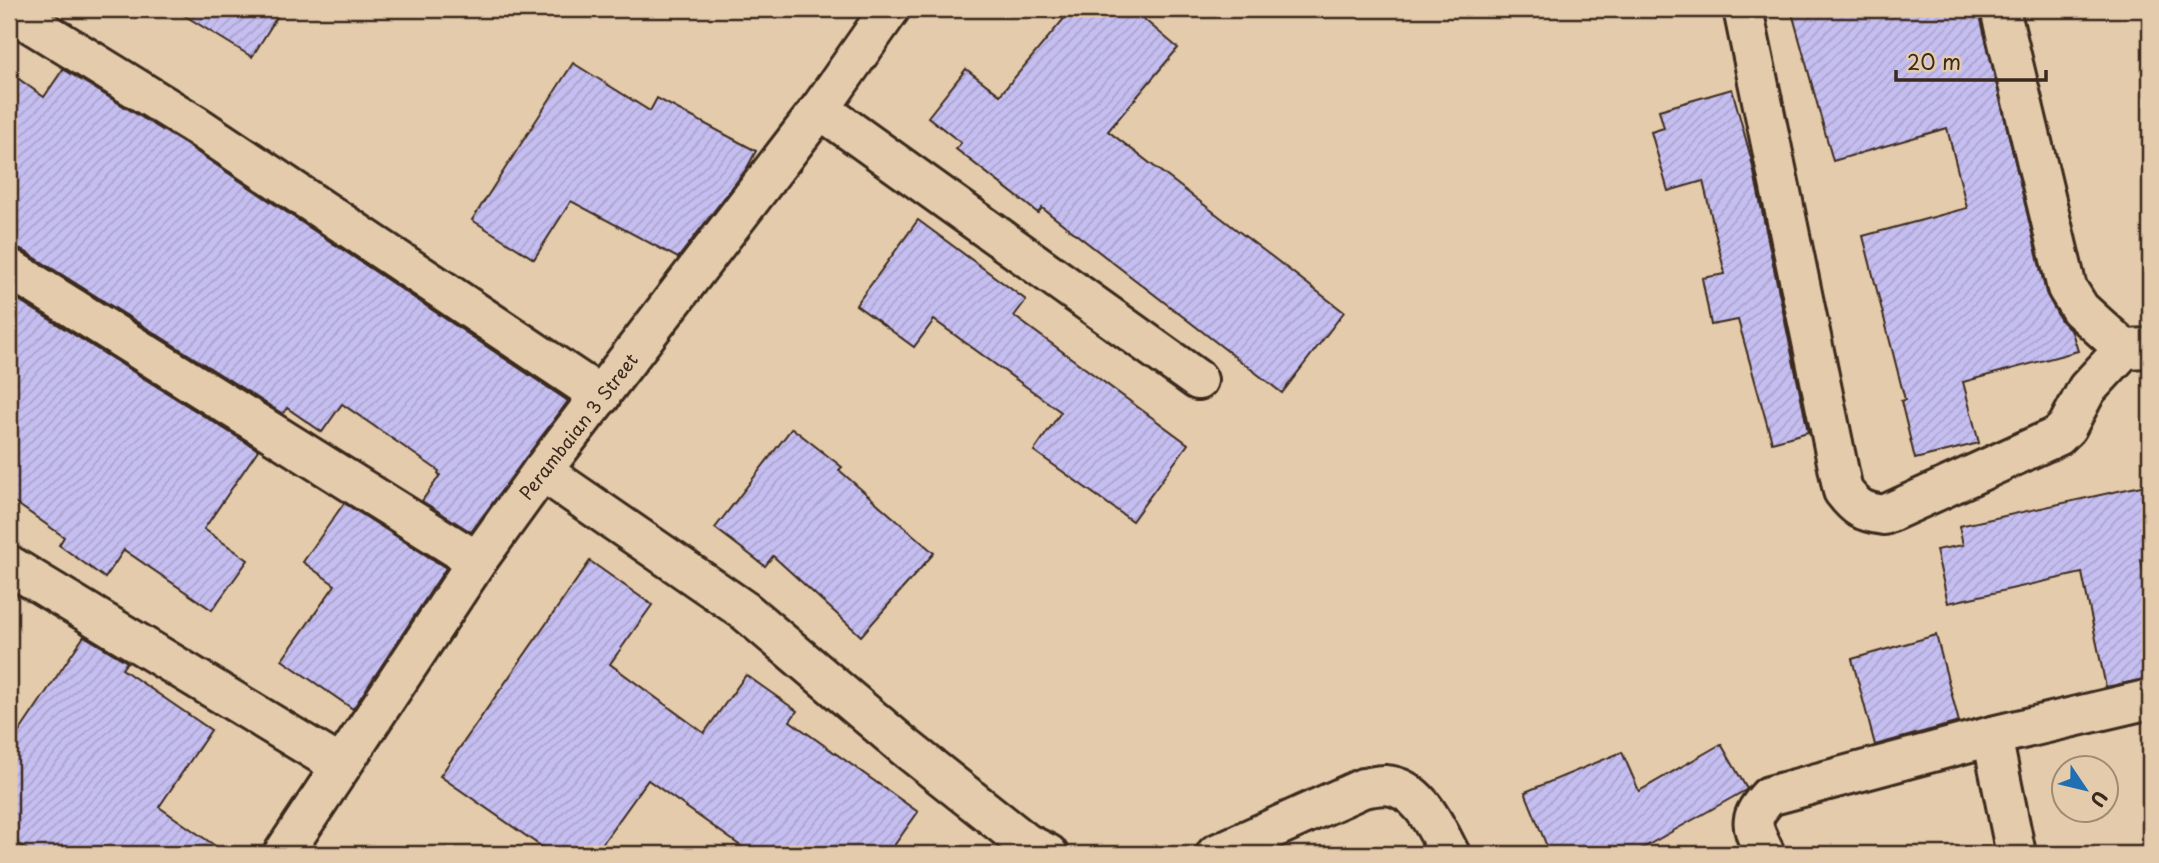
<svg xmlns="http://www.w3.org/2000/svg" width="2159" height="863" viewBox="0 0 2159 863" font-family="'Playpen Sans',sans-serif">
	<style>
		.building { fill: url(#building-hatch); stroke: #3b2a1e; stroke-width: 2 }
		.lines { fill: none; stroke-linecap: round; stroke-linejoin: round }
		.street-casing { stroke: #3b2a1e; stroke-width: 44 }
		.street { stroke: #e4cbac; stroke-width: 38 }
		.labels { text-anchor: middle; dominant-baseline: central; stroke-width: 7; stroke-linejoin: round; paint-order: stroke }
		.street-label { font-size: 18px; fill: #3b2a1e; stroke: #e4cbac }
	</style>
	<defs>
		<pattern id="building-hatch" width="6" height="6" patternUnits="userSpaceOnUse" patternTransform="scale(1.75)"><rect width="6" height="6" fill="#c5bef0"/><path d="M-1 1l2-2M0 6l6-6M5 7l2-2" fill="none" stroke="#aaa3cd"/></pattern>
	</defs>
	<rect width="100%" height="100%" fill="#e4cbac"/>
	<filter id="ink" filterUnits="userSpaceOnUse"><feTurbulence type="fractalNoise" baseFrequency=".0143" numOctaves="2"/><feDisplacementMap in="SourceGraphic" scale="14" xChannelSelector="R" yChannelSelector="G"/><feConvolveMatrix kernelMatrix="1 2 1 2 8 2 1 2 1" color-interpolation-filters="sRGB"/></filter>
	<g filter="url(#ink)">
		<!-- building -->
		<g class="building">
			<path d="M174,9H282L252,57Z"/>
			<path d="M1072,9H1132L1178,48L1108,131L1344,312L1282,393L1042,208L1038,213L956,149L961,143L928,117L966,69L1000,95Z"/>
			<path d="M1791,9H1979L2046,293L2061,321L2072,332L2078,351L1963,382L1979,443L1915,459L1901,401L1905,400L1863,236L1967,208L1947,128L1833,161Z"/>
			<path d="M573,63L650,111L657,98L756,151L747,168L678,258L571,201L534,259L472,220Z"/>
			<path d="M63,69L185,144L568,401L471,532L422,501L440,475L438,473L439,471L342,404L322,432L287,408L283,414L21,249L9,246V72L44,97Z"/>
			<path d="M1732,89L1751,158L1808,432L1772,442L1738,320L1711,325L1702,278L1725,274L1703,181L1668,191L1651,132L1664,128L1659,110Z"/>
			<path d="M918,220L1026,300L1014,316L1188,444L1132,521L1034,451L1061,412L934,320L914,347L856,305Z"/>
			<path d="M9,294L258,450L204,529L248,560L212,610L124,550L105,578L59,545L64,537L9,498Z"/>
			<path d="M792,428L842,467L839,470L934,553L861,636L773,556L765,566L715,528Z"/>
			<path d="M2150,484V558L2141,560L2150,601V678L2106,687L2082,573L1948,603L1936,550L1963,545L1959,526Z"/>
			<path d="M344,503L446,568L353,709L282,660L335,585L303,562Z"/>
			<path d="M590,561L652,605L610,664L704,733L746,675L797,711L790,721L918,812L888,854H752L648,780L595,854H552L440,776Z"/>
			<path d="M1936,635L1959,722L1875,745L1852,659Z"/>
			<path d="M84,636L127,662L122,669L211,730L159,807L227,854H34L9,837V747Z"/>
			<path d="M1721,744L1747,789L1744,791L1632,854H1550L1525,792L1622,752L1639,791Z"/>
		</g>
		<g class="lines">
			<defs>
				<g id="street">
					<path d="M1743,9L1843,491C1856,508 1862,512 1884,515L2058,436L2067,427L2087,389L2124,349L2150,348"/>
					<path d="M2000,9L2067,288L2080,309L2124,349"/>
					<path d="M9,10L197,126L601,396"/>
					<path d="M820,109L1198,380"/>
					<path d="M9,268L477,561"/>
					<path d="M542,471L745,611L905,747L1026,843L1048,854"/>
					<path d="M9,565L341,766"/>
					<path d="M1992,736L2016,854"/>
					<path d="M283,854L477,561L542,471L820,109L890,9"/>
					<path d="M1216,854L1363,788C1370,787 1378,785 1385,785C1420,787 1436,828 1450,854"/>
					<path d="M1765,854C1752,826 1746,821 1769,796L1992,736L2150,699"/>
				</g>
			</defs>
			<!-- street casing -->
			<use href="#street" class="street-casing"/>
			<!-- street -->
			<use href="#street" class="street"/>
		</g>
	</g>
	<g class="labels">
		<!-- street labels -->
		<g class="street-label">
			<text transform="translate(578 426) rotate(-52)">Perambaian 3 Street</text>
		</g>
	</g>
	<!-- margin -->
	<rect width="2159" height="863" fill="none" stroke="#e4cbac" stroke-width="35"/>
	<rect x="18" y="18" width="2124" height="828" fill="none" stroke="#3b2a1e" stroke-width="2.5" filter="url(#ink)"/>
	<!-- north arrow -->
	<g transform="translate(2085 789) rotate(125)"><circle r="33" fill="#e4cbac" stroke="#a08b73" stroke-width="2"/>
	<path d="M0-5L12 26L0 18L-12 26Z" fill="#1f6fb2"/>
	<text y="-10" font-size="19" font-weight="bold" text-anchor="middle" fill="#3b2a1e">U</text>
	</g>
	<!-- scale -->
	<path d="M1896 70v10h150v-10" fill="none" stroke="#3b2a1e" stroke-width="3.5"/>
	<text x="1907" y="70" font-size="21" fill="#3b2a1e" stroke="#e4cbac" stroke-width="5" paint-order="stroke">20 m</text>
</svg>
